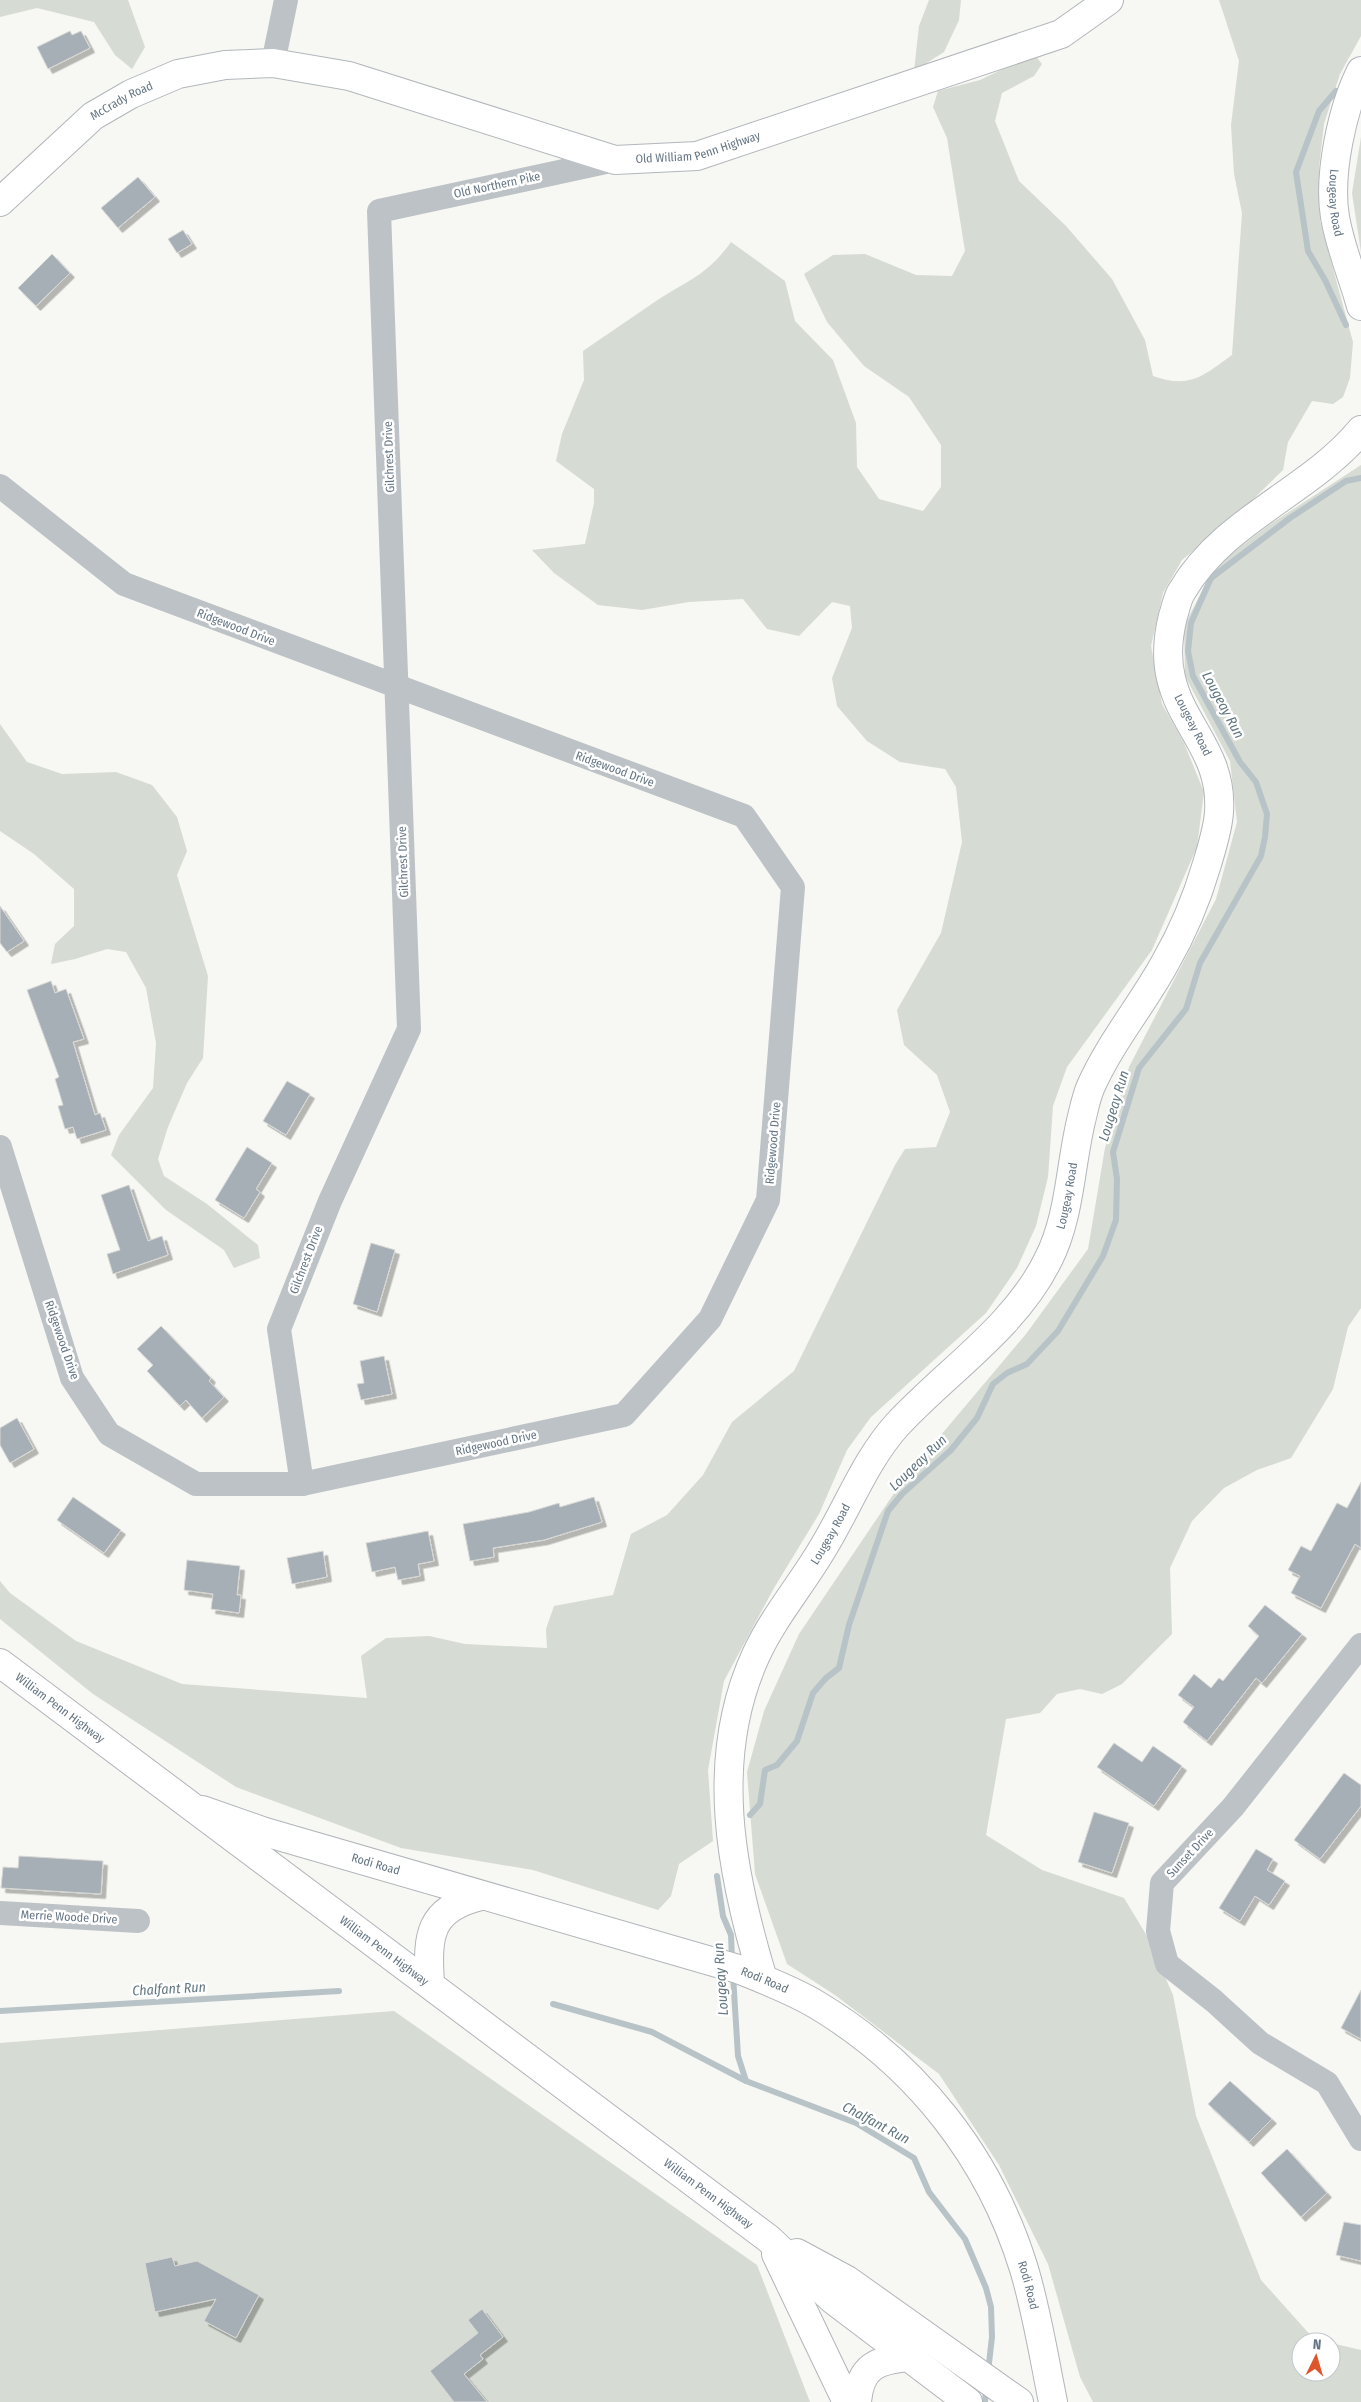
<svg xmlns="http://www.w3.org/2000/svg" width="1361" height="2402" viewBox="0 0 1361 2402" font-family="'Fira Sans Condensed',sans-serif">
	<style>
		.green { fill: #d6dbd3 }
		.lines { fill: none; stroke-linecap: round; stroke-linejoin: round }
		.stream { stroke: #b8c3c8; stroke-width: 6 }
		.building { fill: #a6afb5; stroke: #d8d8d6; filter: url(#shadow) }
		.secondary-casing { stroke: #b2b7bc; stroke-width: 30 }
		.primary-casing { stroke: #b1b6ba; stroke-width: 30 }
		.highway-casing { stroke: #b1b5b9; stroke-width: 30 }
		.street { stroke: #bdc2c6; stroke-width: 24 }
		.secondary { stroke: #fff; stroke-width: 28 }
		.primary { stroke: #fff; stroke-width: 28 }
		.highway { stroke: #fff; stroke-width: 28 }
		.labels { text-anchor: middle; dominant-baseline: central; stroke-width: 5; stroke-linejoin: round; paint-order: stroke }
		.street-label { font-size: 12px; fill: #667684; stroke: #fff }
		.water-label { font-size: 14px; font-style: italic; fill: #627780; stroke: #fff }
	</style>
	<defs>
		<filter id="shadow"><feDropShadow dx="4.5" dy="4.5" stdDeviation="0" flood-color="#0004"/></filter>
	</defs>
	<rect width="100%" height="100%" fill="#f7f7f3"/>
	<!-- green -->
	<g class="green">
		<path d="M0,0H128L145,47L132,69L115,55L94,22L37,8L0,17Z"/>
		<path d="M929,0H961L959,20L944,52L914,71L919,26Z"/>
		<path d="M1219,0H1361V36L1340,74L1324,124L1319,167L1320,221L1353,342L1350,378L1343,397L1333,404L1312,401L1288,442L1283,470L1240,512L1182,560L1163,593L1151,646L1162,704L1184,743L1204,792L1197,847L1152,950L1067,1067L1053,1106L1048,1177L1036,1226L1017,1268L986,1313L871,1417L847,1450L819,1514L774,1588L724,1681L708,1770L713,1841L679,1864L671,1896L658,1910L533,1870L401,1848L236,1787L93,1694L0,1619V1581L10,1593L76,1641L182,1684L367,1698L361,1656L386,1638L429,1636L465,1644L547,1648L546,1629L554,1606L613,1595L631,1534L667,1515L703,1475L732,1422L794,1371L895,1165L905,1149L936,1147L950,1112L937,1075L904,1045L897,1010L941,933L962,842L956,787L945,769L900,762L867,741L837,706L832,678L852,628L850,606L832,602L799,636L767,629L743,599L689,602L642,610L598,605L554,573L532,550L585,544L594,503V489L556,461L562,434L584,380L583,351C608,334 634,316 659,299C691,279 708,274 731,242L785,281L795,321L833,360L856,423L857,467L879,499L923,511L941,487V445L909,397L864,366L827,322L804,274L833,255L865,254L916,275L952,276L965,251L947,138L933,107L938,91L980,80L1034,54L1042,64L1034,76L1002,93L995,121L1019,181L1066,226L1112,279L1145,340L1153,376C1190,389 1203,376 1232,355L1242,213L1234,174L1231,125L1239,61Z"/>
		<path d="M1361,137V252L1352,193Z"/>
		<path d="M1361,465V1308L1348,1327L1333,1389L1291,1458L1257,1470L1224,1488L1192,1521L1170,1568L1172,1634L1122,1684L1102,1694L1080,1689L1057,1694L1040,1713L1006,1719L986,1835L1042,1870L1124,1898L1147,1936L1173,1995L1196,2116L1261,2280L1313,2338L1328,2342H1301V2372H1331V2343L1361,2350V2402H1093L1080,2377L1048,2264L999,2165L939,2074L835,1995L787,1964L755,1874L747,1772L764,1711L799,1634L903,1480L1026,1334L1088,1249L1105,1148L1129,1067L1216,899L1237,822L1230,761L1185,676L1184,626L1215,566L1269,525Z"/>
		<path d="M0,724L27,762L62,774L116,772L152,785L177,817L187,851L177,875L208,976L203,1058L187,1083L168,1127L158,1159L164,1176L207,1204L258,1245L260,1258L234,1268L224,1250L166,1210L111,1155L119,1135L153,1088L156,1043L146,988L126,952L107,949L75,959L51,964L55,944L74,926V889L34,854L0,831Z"/>
		<path d="M394,2011L757,2265L810,2402H0V2043Z"/>
	</g>
	<g class="lines">
		<!-- stream -->
		<g class="stream">
			<path d="M1336,91L1319,111L1296,172L1308,251L1325,280L1346,325"/>
			<path d="M750,1815L760,1804L765,1770L777,1765L797,1741L813,1693L826,1678L839,1668L849,1625L888,1511L902,1494L951,1450L977,1418L993,1384L1007,1373L1027,1364L1058,1331L1103,1256L1116,1220L1117,1179L1113,1152L1139,1068L1186,1009L1200,963L1261,856L1265,837L1267,814L1256,782L1240,762L1193,676L1188,651L1191,623L1211,578L1290,518L1346,481L1361,478"/>
			<path d="M717,1876L723,1916L731,1935L732,1960"/>
			<path d="M733,1975L738,2056L746,2081"/>
			<path d="M553,2004L652,2032L746,2081L856,2123L914,2158L929,2192L965,2239L986,2288L991,2307L992,2337L988,2372"/>
			<path d="M0,2011L339,1991"/>
			<path d="M985,2402L986,2387"/>
		</g>
	</g>
	<!-- building -->
	<g class="building">
		<path d="M70,31L72,35L81,31L90,48L48,69L37,47Z"/>
		<path d="M138,177L155,197L118,228L101,208Z"/>
		<path d="M183,230L192,244L177,253L168,239Z"/>
		<path d="M52,254L70,273L36,306L18,288Z"/>
		<path d="M0,906L24,941L7,952L0,943Z"/>
		<path d="M51,981L55,993L66,989L84,1039L73,1042L95,1115L100,1113L106,1130L77,1139L73,1127L65,1129L58,1106L63,1105L55,1079L59,1077L27,990Z"/>
		<path d="M287,1081L310,1094L286,1135L263,1121Z"/>
		<path d="M247,1147L272,1163L256,1189L260,1192L244,1218L215,1200Z"/>
		<path d="M129,1185L148,1241L162,1236L168,1255L113,1274L107,1254L120,1250L101,1195Z"/>
		<path d="M371,1243L395,1250L377,1312L353,1304Z"/>
		<path d="M161,1326L211,1378L209,1381L224,1397L202,1418L186,1400L180,1406L147,1371L153,1365L137,1349Z"/>
		<path d="M384,1356L392,1394L361,1400L357,1384L364,1383L360,1361Z"/>
		<path d="M17,1418L34,1449L10,1463L0,1445V1428Z"/>
		<path d="M1361,1482V1548L1355,1544L1321,1608L1291,1593L1300,1576L1288,1570L1301,1546L1311,1551L1337,1503L1347,1508Z"/>
		<path d="M73,1497L121,1530L104,1553L57,1520Z"/>
		<path d="M594,1497L602,1522L544,1540L493,1548L494,1557L470,1561L463,1524L529,1512L559,1503L560,1507Z"/>
		<path d="M428,1531L434,1561L418,1564L420,1576L398,1580L395,1567L372,1572L366,1543Z"/>
		<path d="M323,1551L327,1577L292,1584L287,1558Z"/>
		<path d="M187,1560L240,1566L237,1595H241L239,1613L211,1609L213,1594L184,1590Z"/>
		<path d="M1265,1605L1302,1634L1262,1683L1256,1678L1207,1741L1183,1722L1194,1707L1178,1695L1194,1674L1211,1688L1219,1678L1223,1681L1259,1636L1248,1626Z"/>
		<path d="M1114,1743L1142,1762L1153,1746L1182,1766L1154,1806L1097,1767Z"/>
		<path d="M1344,1773L1361,1785V1806L1320,1859L1294,1840Z"/>
		<path d="M1094,1812L1129,1823L1112,1873L1078,1862Z"/>
		<path d="M1256,1849L1273,1859L1267,1870L1285,1881L1269,1905L1255,1896L1240,1921L1219,1908Z"/>
		<path d="M19,1856L103,1861L101,1894L1,1888L3,1867L18,1868Z"/>
		<path d="M1361,1990V2039L1341,2028Z"/>
		<path d="M1230,2081L1272,2119L1249,2142L1208,2104Z"/>
		<path d="M1287,2149L1327,2193L1301,2217L1261,2173Z"/>
		<path d="M1344,2222L1361,2225V2261L1336,2255Z"/>
		<path d="M172,2257L175,2266L197,2261L259,2295L236,2338L204,2321L216,2299L155,2312L145,2263Z"/>
		<path d="M482,2309L503,2337L480,2355L483,2359L464,2374L487,2402H454L430,2371L478,2333L468,2320Z"/>
	</g>
	<g class="lines">
		<defs>
			<g id="secondary">
				<path id="s1" d="M1361,71C1342,109 1328,175 1335,217C1340,247 1353,277 1361,306"/>
				<path id="s2" d="M0,202L93,116L131,94L178,74L225,65L273,63L349,76L615,160L697,156L1061,34L1109,0"/>
				<path id="s3" d="M763,1979C731,1874 708,1759 756,1655C774,1616 802,1584 823,1548C847,1509 866,1459 897,1425C947,1371 1015,1327 1048,1260C1070,1217 1070,1167 1081,1121C1084,1109 1086,1097 1091,1086C1110,1043 1142,1005 1165,963C1183,932 1197,898 1207,864C1212,847 1218,829 1219,812C1223,753 1182,727 1171,678C1166,658 1168,636 1173,616C1176,608 1177,598 1182,591C1224,519 1310,492 1361,430"/>
			</g>
			<g id="primary">
				<path id="s4" d="M202,1810L265,1832L738,1969C765,1980 792,1990 817,2005C917,2065 990,2158 1024,2269C1037,2312 1044,2358 1053,2402"/>
			</g>
			<g id="highway">
				<path id="s5" d="M0,1663L769,2239L832,2299L968,2402"/>
				<path d="M430,1984C427,1936 428,1909 481,1896"/>
				<path d="M797,2253L847,2280L1019,2402"/>
				<path d="M776,2254L847,2402"/>
				<path d="M857,2402C860,2366 877,2360 909,2357"/>
			</g>
		</defs>
		<!-- secondary casing -->
		<use href="#secondary" class="secondary-casing"/>
		<!-- primary casing -->
		<use href="#primary" class="primary-casing"/>
		<!-- highway casing -->
		<use href="#highway" class="highway-casing"/>
		<!-- street -->
		<g class="street">
			<path d="M273,63L286,0"/>
			<path d="M0,486L124,584L744,816L793,887L768,1200L710,1319L624,1415L302,1484H196L109,1434L72,1378L0,1147"/>
			<path d="M302,1484L279,1329L330,1201L409,1029L379,211L615,160"/>
			<path d="M1361,1645L1233,1807L1162,1883L1158,1931L1167,1964L1214,2001L1260,2043L1327,2083L1361,2139"/>
			<path d="M0,1913L138,1921"/>
		</g>
		<!-- secondary -->
		<use href="#secondary" class="secondary"/>
		<!-- primary -->
		<use href="#primary" class="primary"/>
		<!-- highway -->
		<use href="#highway" class="highway"/>
	</g>
	<g class="labels">
		<!-- street labels -->
		<g class="street-label">
			<text stroke="none"><textPath href="#s2" startOffset="159">McCrady Road</textPath></text>
			<text stroke="none"><textPath href="#s2" startOffset="758">Old William Penn Highway</textPath></text>
			<text transform="translate(497 185) rotate(-12)">Old Northern Pike</text>
			<text stroke="none"><textPath href="#s1" startOffset="136">Lougeay Road</textPath></text>
			<text transform="translate(389 457) rotate(-92)">Gilchrest Drive</text>
			<text transform="translate(236 627) rotate(21)">Ridgewood Drive</text>
			<text transform="translate(1193 725) rotate(63)">Lougeay Road</text>
			<text transform="translate(615 769) rotate(20)">Ridgewood Drive</text>
			<text transform="translate(403 862) rotate(-92)">Gilchrest Drive</text>
			<text transform="translate(773 1143) rotate(-85)">Ridgewood Drive</text>
			<text stroke="none"><textPath href="#s3" startOffset="894">Lougeay Road</textPath></text>
			<text transform="translate(306 1260) rotate(-69)">Gilchrest Drive</text>
			<text transform="translate(62 1340) rotate(71)">Ridgewood Drive</text>
			<text transform="translate(496 1443) rotate(-12)">Ridgewood Drive</text>
			<text stroke="none"><textPath href="#s3" startOffset="474">Lougeay Road</textPath></text>
			<text stroke="none"><textPath href="#s5" startOffset="75">William Penn Highway</textPath></text>
			<text transform="translate(1190 1853) rotate(-47)">Sunset Drive</text>
			<text stroke="none"><textPath href="#s4" startOffset="182">Rodi Road</textPath></text>
			<text transform="translate(69 1917) rotate(3)">Merrie Woode Drive</text>
			<text stroke="none"><textPath href="#s5" startOffset="480">William Penn Highway</textPath></text>
			<text stroke="none"><textPath href="#s4" startOffset="588">Rodi Road</textPath></text>
			<text stroke="none"><textPath href="#s5" startOffset="885">William Penn Highway</textPath></text>
			<text stroke="none"><textPath href="#s4" startOffset="1006">Rodi Road</textPath></text>
		</g>
		<!-- water labels -->
		<g class="water-label">
			<text transform="translate(1223 705) rotate(62)">Lougeay Run</text>
			<text transform="translate(1114 1106) rotate(-73)">Lougeay Run</text>
			<text transform="translate(918 1463) rotate(-44)">Lougeay Run</text>
			<text transform="translate(721 1979) rotate(-94)">Lougeay Run</text>
			<text transform="translate(169 1989) rotate(-3)">Chalfant Run</text>
			<text transform="translate(876 2123) rotate(28)">Chalfant Run</text>
		</g>
	</g>
	<!-- north arrow -->
	<g transform="translate(1316 2357) rotate(5)"><circle r="24" fill="#ffffff" stroke="#c2c8ce"/>
	<path d="M0-4L9 19L0 12L-9 19Z" fill="#de572c"/>
	<text y="-8" font-size="14" font-weight="bold" text-anchor="middle" fill="#667684">N</text>
	</g>
</svg>
